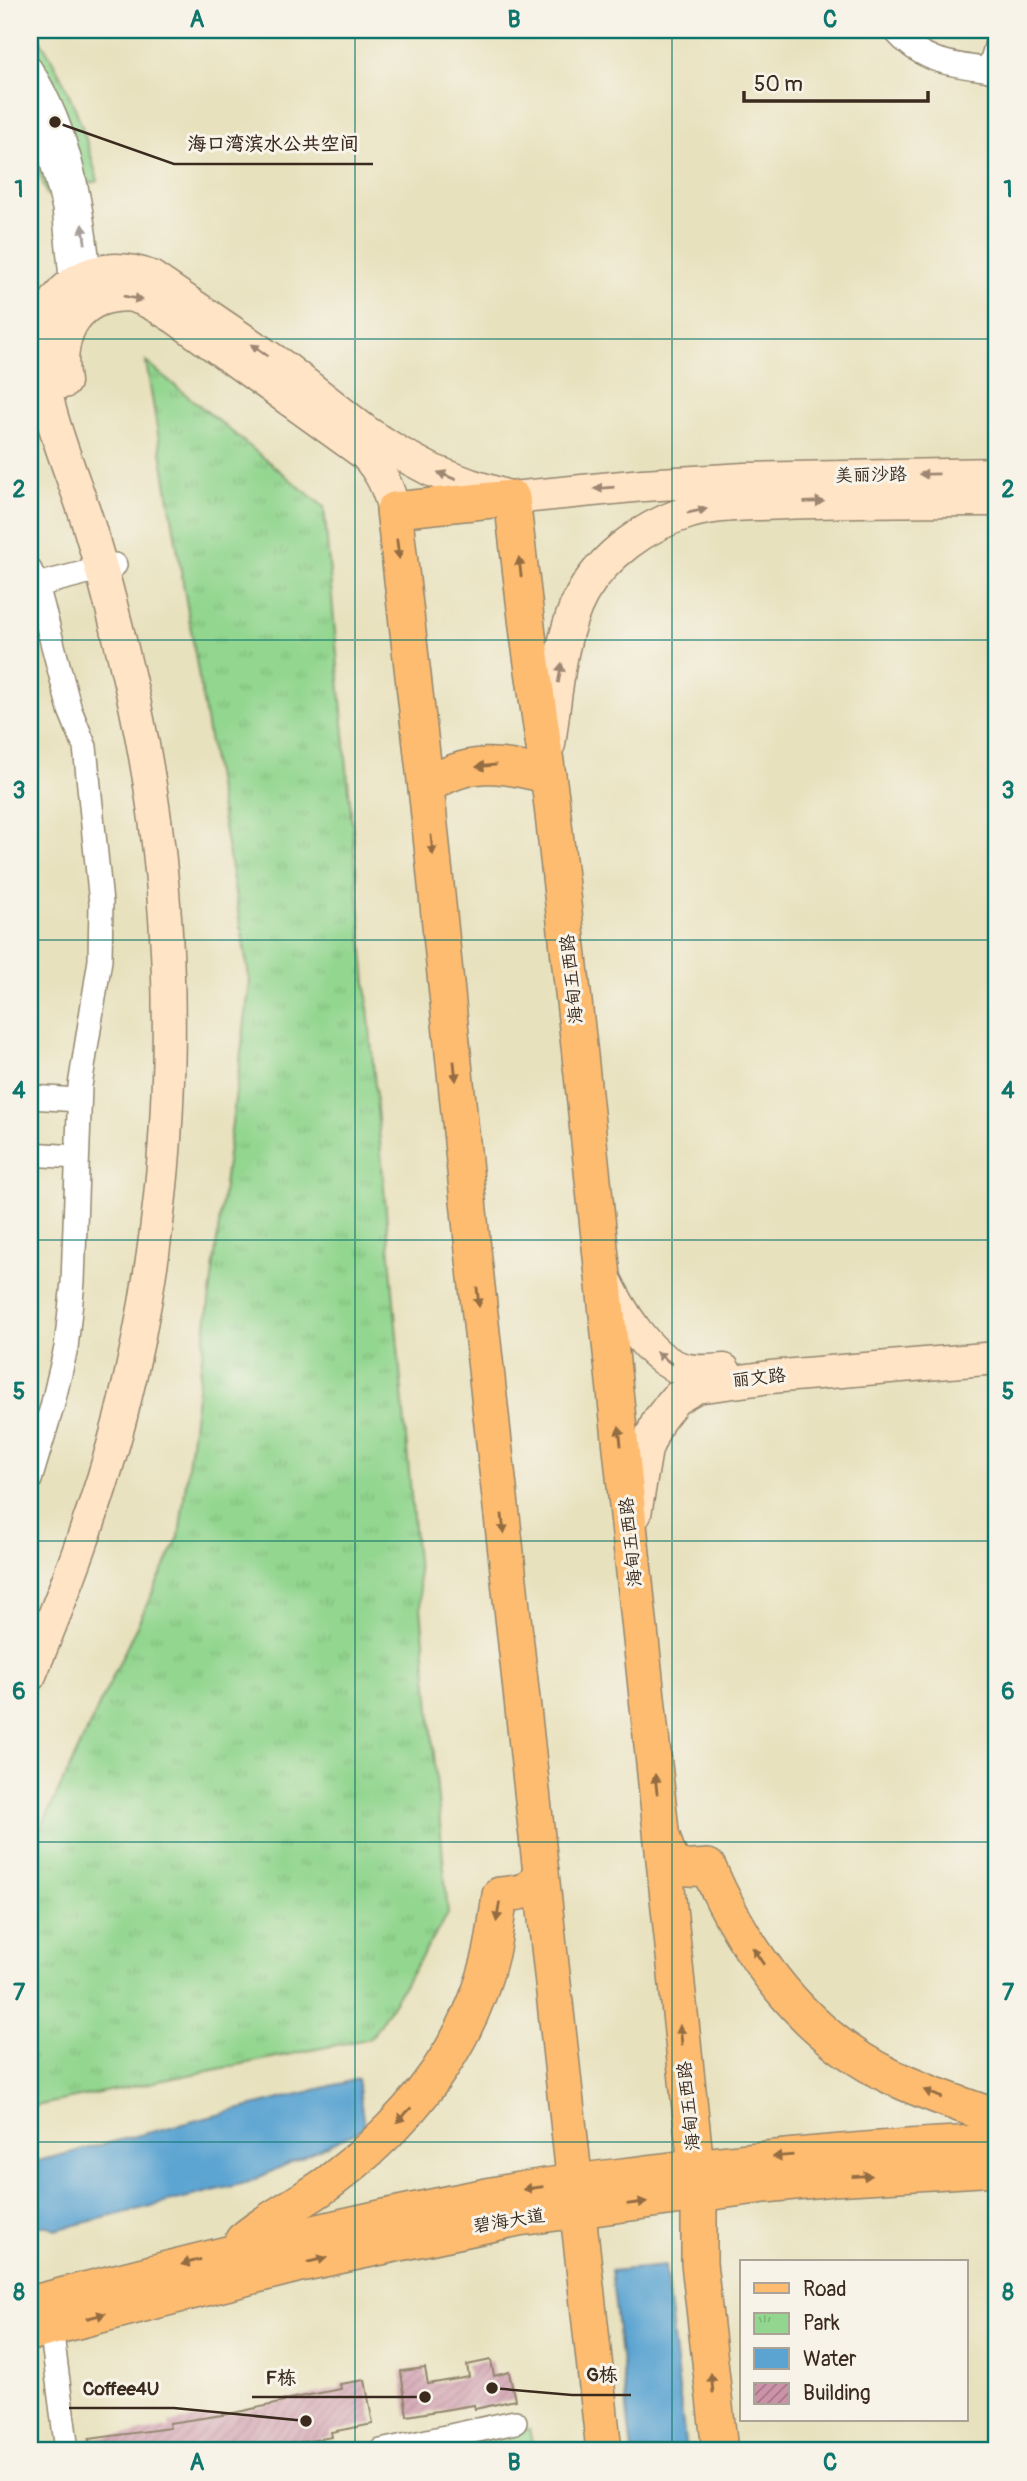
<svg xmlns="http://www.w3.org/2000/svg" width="1027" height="2481" viewBox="0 0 1027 2481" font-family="Pangolin,'LXGW WenKai TC',sans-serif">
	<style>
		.park { fill: url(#park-tufts); stroke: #668056; stroke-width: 2 }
		.pitch { fill: #92d68f; stroke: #668056; stroke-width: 2 }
		.water { fill: #5ba4d2; stroke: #4b6778; stroke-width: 2 }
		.building { fill: url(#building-hatch) }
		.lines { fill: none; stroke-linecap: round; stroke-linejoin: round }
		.street-casing { stroke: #92866e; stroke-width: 26 }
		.secondary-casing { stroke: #92866e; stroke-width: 35 }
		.primary-casing { stroke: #92866e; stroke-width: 38 }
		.street { stroke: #fff; stroke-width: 23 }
		.secondary { stroke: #ffe4c6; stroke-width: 32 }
		.primary { stroke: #febc70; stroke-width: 35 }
		.oneway { fill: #a79f9a }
		.oneway2 { fill: #9d8772 }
		.oneway3 { fill: #936c43 }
		.grid { fill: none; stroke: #0f766e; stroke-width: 2; stroke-opacity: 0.55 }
		.labels { text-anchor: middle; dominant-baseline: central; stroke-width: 6; stroke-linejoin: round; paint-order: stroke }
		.street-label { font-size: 18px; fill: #3b2a1e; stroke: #f7f3e8 }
		.leader { fill: none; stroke: #3b2a1e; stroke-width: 2.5 }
		.callout-dot { fill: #3b2a1e; stroke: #f7f3e8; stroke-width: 2.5 }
		.callout-label { font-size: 19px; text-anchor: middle; font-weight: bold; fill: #3b2a1e; stroke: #f7f3e8; stroke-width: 6; stroke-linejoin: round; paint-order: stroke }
		.neatline { fill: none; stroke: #0f766e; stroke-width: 2.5 }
		.grid-label { font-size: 23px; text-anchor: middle; font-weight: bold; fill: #0f766e }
	</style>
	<defs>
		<pattern id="park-tufts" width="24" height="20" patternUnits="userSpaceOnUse" patternTransform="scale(1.75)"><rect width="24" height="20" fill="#92d68f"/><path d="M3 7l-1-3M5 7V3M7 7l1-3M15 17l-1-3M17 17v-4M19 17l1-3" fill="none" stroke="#7fb87b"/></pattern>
		<pattern id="building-hatch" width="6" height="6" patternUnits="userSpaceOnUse" patternTransform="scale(1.75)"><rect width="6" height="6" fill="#cb92a8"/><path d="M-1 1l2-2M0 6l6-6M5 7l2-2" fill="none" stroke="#a67788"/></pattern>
	</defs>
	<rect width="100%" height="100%" fill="#f7f3e8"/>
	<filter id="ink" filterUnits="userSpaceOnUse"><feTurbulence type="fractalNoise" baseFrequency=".0143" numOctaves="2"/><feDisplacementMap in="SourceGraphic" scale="14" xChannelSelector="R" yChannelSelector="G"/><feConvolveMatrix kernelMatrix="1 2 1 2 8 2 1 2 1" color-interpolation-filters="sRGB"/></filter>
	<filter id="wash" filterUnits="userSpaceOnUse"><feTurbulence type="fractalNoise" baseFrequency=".00686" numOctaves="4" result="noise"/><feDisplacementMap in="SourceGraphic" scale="28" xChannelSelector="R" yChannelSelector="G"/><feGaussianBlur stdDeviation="1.57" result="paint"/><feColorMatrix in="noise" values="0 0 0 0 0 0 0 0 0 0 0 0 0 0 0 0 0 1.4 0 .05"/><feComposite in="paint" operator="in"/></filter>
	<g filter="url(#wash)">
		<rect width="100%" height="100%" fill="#e8e1bd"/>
		<!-- park -->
		<g class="park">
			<path d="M30,30H34C68,82 82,121 98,181L47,195L39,173L30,159Z"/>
			<path d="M146,362L324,507L448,1914L371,2038L30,2107V1851L179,1537L250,982Z"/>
		</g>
		<!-- pitch -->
		<path class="pitch" d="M529,2429L534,2451H433Z"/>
		<!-- water -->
		<g class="water">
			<path d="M358,2079L364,2128L249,2182L55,2230L49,2226H30V2163Z"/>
			<path d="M665,2266L686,2451H632L611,2271Z"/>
		</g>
		<g id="blocks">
			<!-- building -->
			<g class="building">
				<path d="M491,2360L494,2376L509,2372L515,2400L475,2409L474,2405L407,2416L401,2371L425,2368L428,2384L469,2377L467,2365Z"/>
				<path d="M365,2380L373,2424L331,2432L332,2437L274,2447V2451H90L89,2439L170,2428L169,2423L229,2414L284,2402V2400L341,2389L340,2384Z"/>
			</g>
		</g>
	</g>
	<g filter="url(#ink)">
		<use href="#blocks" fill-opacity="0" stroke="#92866e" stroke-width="2"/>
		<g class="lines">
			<defs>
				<g id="street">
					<path d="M894,30C925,65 953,64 997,71"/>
					<path d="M30,68C73,135 82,211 91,288"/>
					<path d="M989,70L997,43"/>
					<path d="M36,101L64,208L73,297"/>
					<path d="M30,570L37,585L70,710L85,747L101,903L100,960L80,1086L73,1282L66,1348L52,1407L30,1480"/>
					<path d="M37,585L115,565"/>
					<path d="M30,1097L79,1100"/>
					<path d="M30,1154L76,1157"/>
					<path d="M51,2327L67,2451"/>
					<path d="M381,2451L515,2422"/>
				</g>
				<g id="secondary">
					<path d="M64,382C58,346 67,309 105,298C114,296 123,294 132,296C148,299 162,310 176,318L365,454C381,471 388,487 394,510"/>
					<path d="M549,744C556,698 559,635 582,594C604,555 647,524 690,512C719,503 754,505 785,503C856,500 926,500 997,500"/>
					<path d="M604,1277C618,1307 647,1357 680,1368C694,1373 709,1371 724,1370"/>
					<path d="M635,1514L646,1449L658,1421L675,1399L696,1387L770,1377L997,1358"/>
					<path d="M30,1675C65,1591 98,1505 121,1416C179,1186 185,937 135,705C121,642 106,581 87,520C70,466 38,400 42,343C46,284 97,256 151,277L285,368L366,432L399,453L431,470L470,485L512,498L643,485L745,479L997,474"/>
				</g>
				<g id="primary">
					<path d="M426,787C468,758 502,763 548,776"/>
					<path d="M663,1839C672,1869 677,1870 708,1867C745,1953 805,2036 892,2077C926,2093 961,2105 997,2117"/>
					<path d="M243,2240C270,2217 303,2202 331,2181C407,2123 469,2048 491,1953C495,1935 497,1915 500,1895C520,1893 534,1892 541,1872"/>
					<path d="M30,2304C190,2263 350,2221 514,2191C560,2183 608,2178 655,2172C769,2157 882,2147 997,2142"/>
					<path d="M30,2333L296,2265L519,2218L765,2185L833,2178L997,2168"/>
					<path d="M604,2451L473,1250L428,806L394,510L512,498L528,635L551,797L579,1046L699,2195V2263L720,2451"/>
				</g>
			</defs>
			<!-- street casing -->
			<use href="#street" class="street-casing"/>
			<!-- secondary casing -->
			<use href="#secondary" class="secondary-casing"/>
			<!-- primary casing -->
			<use href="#primary" class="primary-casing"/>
			<!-- street -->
			<use href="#street" class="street"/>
			<!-- secondary -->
			<use href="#secondary" class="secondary"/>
			<!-- primary -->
			<use href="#primary" class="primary"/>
		</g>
		<!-- one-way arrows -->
		<defs><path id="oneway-solid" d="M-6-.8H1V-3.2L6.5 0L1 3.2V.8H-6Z" transform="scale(1.75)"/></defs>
		<use class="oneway" href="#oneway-solid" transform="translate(84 234) rotate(-97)"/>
		<g class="oneway2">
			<use href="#oneway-solid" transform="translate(133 298) rotate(12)"/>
			<use href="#oneway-solid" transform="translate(259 350) rotate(-145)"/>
			<use href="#oneway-solid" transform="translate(929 474) rotate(179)"/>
			<use href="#oneway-solid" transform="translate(447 476) rotate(-158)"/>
			<use href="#oneway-solid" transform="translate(604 488) rotate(175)"/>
			<use href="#oneway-solid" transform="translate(814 502) rotate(-2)"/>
			<use href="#oneway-solid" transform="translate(697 511) rotate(-12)"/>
			<use href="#oneway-solid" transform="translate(560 673) rotate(-80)"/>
			<use href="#oneway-solid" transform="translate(664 1358) rotate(-143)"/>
		</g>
		<g class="oneway3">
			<use href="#oneway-solid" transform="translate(398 549) rotate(83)"/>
			<use href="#oneway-solid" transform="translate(520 567) rotate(-97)"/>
			<use href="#oneway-solid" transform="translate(486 766) rotate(174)"/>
			<use href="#oneway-solid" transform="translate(432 845) rotate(84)"/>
			<use href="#oneway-solid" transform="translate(455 1071) rotate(84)"/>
			<use href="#oneway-solid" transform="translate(478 1297) rotate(84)"/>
			<use href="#oneway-solid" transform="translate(620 1436) rotate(-96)"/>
			<use href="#oneway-solid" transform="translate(503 1524) rotate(84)"/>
			<use href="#oneway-solid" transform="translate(656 1784) rotate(-96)"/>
			<use href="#oneway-solid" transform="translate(498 1912) rotate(99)"/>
			<use href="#oneway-solid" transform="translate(758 1956) rotate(-124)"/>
			<use href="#oneway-solid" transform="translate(681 2035) rotate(-96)"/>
			<use href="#oneway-solid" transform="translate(933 2094) rotate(-157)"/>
			<use href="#oneway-solid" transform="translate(404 2115) rotate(134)"/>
			<use href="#oneway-solid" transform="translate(783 2156) rotate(175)"/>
			<use href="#oneway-solid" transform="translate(862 2176) rotate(-3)"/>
			<use href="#oneway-solid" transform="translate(533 2188) rotate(172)"/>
			<use href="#oneway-solid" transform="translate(637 2203) rotate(-8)"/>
			<use href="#oneway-solid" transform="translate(317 2260) rotate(-13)"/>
			<use href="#oneway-solid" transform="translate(191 2262) rotate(165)"/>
			<use href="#oneway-solid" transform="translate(96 2316) rotate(-15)"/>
			<use href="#oneway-solid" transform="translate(712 2383) rotate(-96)"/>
		</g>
	</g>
	<!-- grid -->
	<path class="grid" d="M355,30V2451M672,30V2451M30,339H997M30,640H997M30,940H997M30,1240H997M30,1541H997M30,1842H997M30,2142H997"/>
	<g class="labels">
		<!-- street labels -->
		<g class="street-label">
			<text transform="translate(871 475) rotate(-1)">美丽沙路</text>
			<text transform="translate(572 979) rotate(-96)">海甸五西路</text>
			<text transform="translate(759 1378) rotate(-6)">丽文路</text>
			<text transform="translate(631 1542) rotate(-96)">海甸五西路</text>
			<text transform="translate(689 2106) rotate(-96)">海甸五西路</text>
			<text transform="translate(509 2221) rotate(-9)">碧海大道</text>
		</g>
	</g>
	<!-- callouts -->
	<path class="leader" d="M55 122L174 164H373M492 2388L572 2395H631M425 2397L310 2397H252M306 2421L174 2408H69"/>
	<g class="callout-dot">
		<circle cx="55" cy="122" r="7"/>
		<circle cx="492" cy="2388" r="7"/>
		<circle cx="425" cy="2397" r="7"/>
		<circle cx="306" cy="2421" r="7"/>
	</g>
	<g class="callout-label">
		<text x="273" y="150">海口湾滨水公共空间</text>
		<text x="602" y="2381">G栋</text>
		<text x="281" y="2384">F栋</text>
		<text x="121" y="2395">Coffee4U</text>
	</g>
	<!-- margin -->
	<rect width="1027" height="2481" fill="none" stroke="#f7f3e8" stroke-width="77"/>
	<!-- legend -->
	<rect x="740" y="2260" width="228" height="161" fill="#f7f3e8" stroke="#aca397" stroke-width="2"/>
	<rect x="754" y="2283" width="35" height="10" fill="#febc70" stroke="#aca397" stroke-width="2"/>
	<text x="803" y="2296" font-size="21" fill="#3b2a1e">Road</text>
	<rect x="754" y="2313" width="35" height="21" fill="url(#park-tufts)" stroke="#aca397" stroke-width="2"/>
	<text x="803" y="2330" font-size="21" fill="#3b2a1e">Park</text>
	<rect x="754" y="2348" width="35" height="21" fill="#5ba4d2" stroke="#aca397" stroke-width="2"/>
	<text x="803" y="2366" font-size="21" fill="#3b2a1e">Water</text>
	<rect x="754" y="2383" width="35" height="21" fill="url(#building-hatch)" stroke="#aca397" stroke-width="2"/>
	<text x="803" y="2400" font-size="21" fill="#3b2a1e">Building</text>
	<!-- scale -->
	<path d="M744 91v10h184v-10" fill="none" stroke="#3b2a1e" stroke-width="3.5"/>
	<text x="754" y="91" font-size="21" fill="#3b2a1e" stroke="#f7f3e8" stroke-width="5" paint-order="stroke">50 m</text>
	<rect x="38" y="38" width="950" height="2404" class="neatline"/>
	<g class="grid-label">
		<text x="197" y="27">A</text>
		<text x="514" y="27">B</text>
		<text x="830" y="27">C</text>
		<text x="19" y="197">1</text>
		<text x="1008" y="197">1</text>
		<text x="19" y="497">2</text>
		<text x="1008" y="497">2</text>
		<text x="19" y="798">3</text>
		<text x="1008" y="798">3</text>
		<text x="19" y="1098">4</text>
		<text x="1008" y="1098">4</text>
		<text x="19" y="1399">5</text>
		<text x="1008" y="1399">5</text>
		<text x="19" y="1699">6</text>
		<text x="1008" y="1699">6</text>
		<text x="19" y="2000">7</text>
		<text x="1008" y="2000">7</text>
		<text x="19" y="2300">8</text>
		<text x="1008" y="2300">8</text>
		<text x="197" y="2470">A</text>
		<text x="514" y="2470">B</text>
		<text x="830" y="2470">C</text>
	</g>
</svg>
